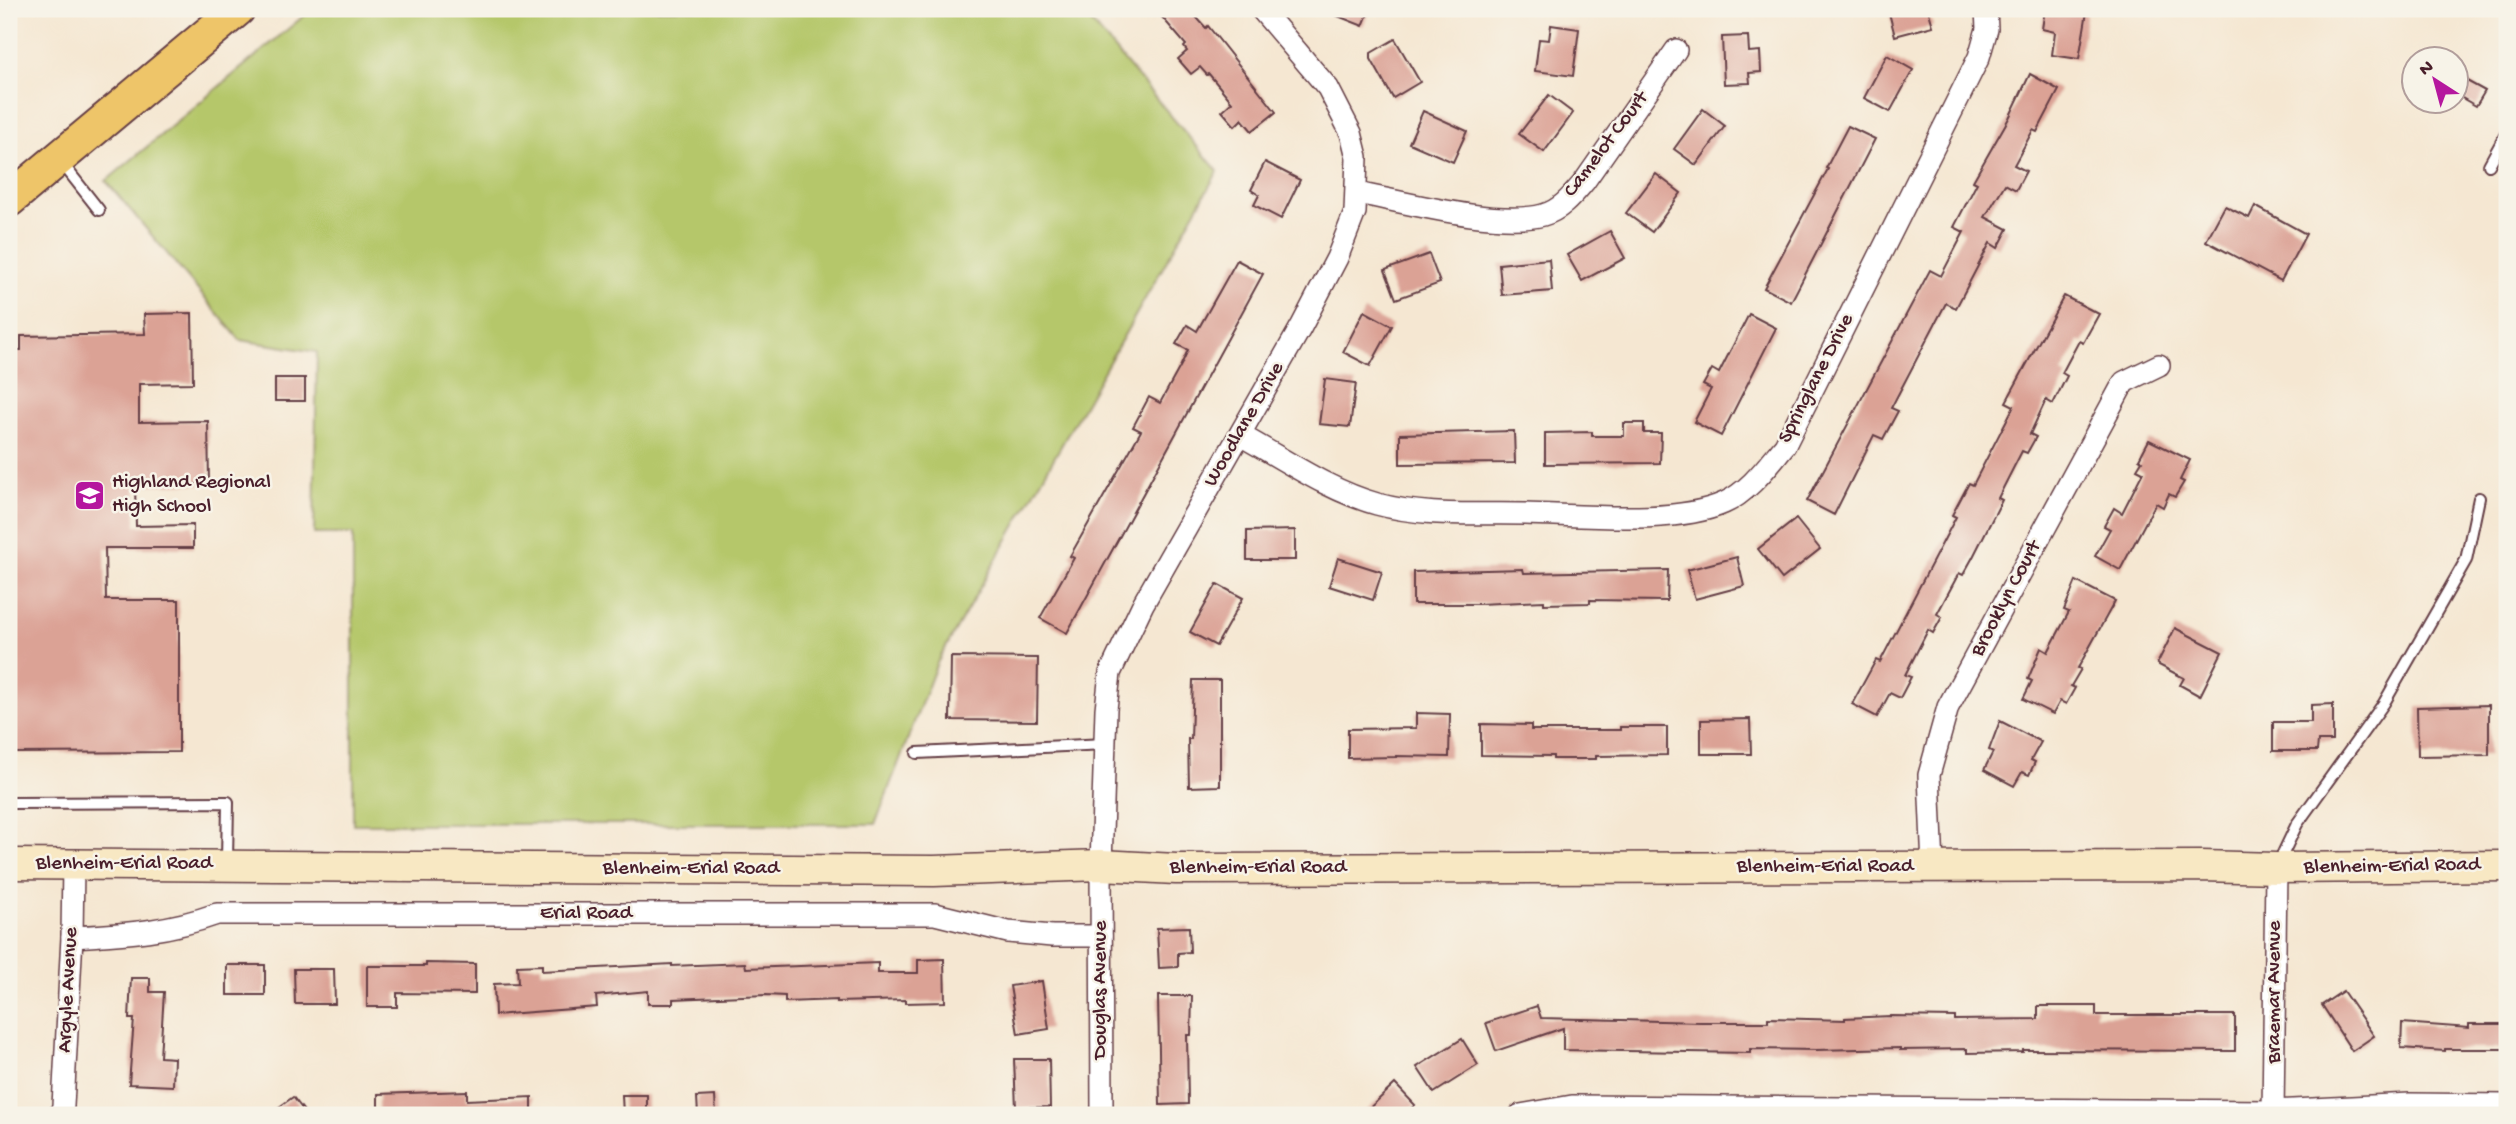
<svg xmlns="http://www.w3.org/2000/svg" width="2516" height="1124" viewBox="0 0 2516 1124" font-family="'Gochi Hand',sans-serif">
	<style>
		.green { fill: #b5c76b; stroke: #80734b; stroke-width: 2 }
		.building { fill: #dba295 }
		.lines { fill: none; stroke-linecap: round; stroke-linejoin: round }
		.service-casing { stroke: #643d44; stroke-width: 14 }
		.minor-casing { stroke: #643d44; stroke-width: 24 }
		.secondary-casing { stroke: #643d44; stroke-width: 33 }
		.primary-casing { stroke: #643d44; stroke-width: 37 }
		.service { stroke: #fff; stroke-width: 10 }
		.minor { stroke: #fff; stroke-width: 21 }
		.secondary { stroke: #f8e8c3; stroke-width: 30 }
		.primary { stroke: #eec569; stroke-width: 33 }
		.labels { text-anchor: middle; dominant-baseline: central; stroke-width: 5; stroke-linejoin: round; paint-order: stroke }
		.street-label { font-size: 21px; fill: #4a1f2b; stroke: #f7f3e8 }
		.poi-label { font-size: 21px; fill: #4a1f2b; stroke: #f7f3e8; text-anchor: start }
	</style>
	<rect width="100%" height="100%" fill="#f7f3e8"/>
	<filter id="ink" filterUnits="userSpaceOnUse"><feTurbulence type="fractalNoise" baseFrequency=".0143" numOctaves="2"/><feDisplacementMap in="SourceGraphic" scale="14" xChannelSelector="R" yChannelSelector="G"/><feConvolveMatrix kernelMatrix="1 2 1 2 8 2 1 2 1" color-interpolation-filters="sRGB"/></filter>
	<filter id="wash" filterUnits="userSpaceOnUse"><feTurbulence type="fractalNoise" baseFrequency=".00686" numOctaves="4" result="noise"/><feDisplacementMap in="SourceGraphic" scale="28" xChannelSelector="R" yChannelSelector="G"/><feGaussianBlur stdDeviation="1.57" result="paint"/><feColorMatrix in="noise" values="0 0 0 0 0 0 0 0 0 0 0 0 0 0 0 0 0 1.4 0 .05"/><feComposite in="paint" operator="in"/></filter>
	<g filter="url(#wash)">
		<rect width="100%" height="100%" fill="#f5e7d2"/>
		<!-- green -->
		<path class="green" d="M312,9H1080L1218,171L937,663L875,824H353V534H314L317,352L240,340L106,181Z"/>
		<g id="blocks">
			<!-- building -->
			<g class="building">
				<path d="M1155,9H1189L1206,28L1208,26L1276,112L1252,131L1242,119L1235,126L1222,111L1232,102L1209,74L1207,75L1200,67L1191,74L1178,59L1187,51L1184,47L1186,45Z"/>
				<path d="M1320,9H1370L1363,26Z"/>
				<path d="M1888,9H1928L1933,26L1895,36Z"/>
				<path d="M2045,9L2087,12L2079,59L2052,55L2055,32L2042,29Z"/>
				<path d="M1551,25L1579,29L1573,76L1535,71L1539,39L1549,40Z"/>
				<path d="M1748,36L1749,52L1760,51L1761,72L1749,73L1750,83L1724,84L1722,37Z"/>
				<path d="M1395,39L1420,82L1393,98L1371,59V53Z"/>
				<path d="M1887,55L1913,70L1890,112L1864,98Z"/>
				<path d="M2030,74L2059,90L2037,132L2033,130L2014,165L2026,171L2016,190L2005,184L1985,217L2008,229L1998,248L1990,243L1956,308L1946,303L1891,408L1898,411L1883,439L1874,435L1834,515L1807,501L1930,270L1941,276L1964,232L1954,227L1977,183L1973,181L2009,118Z"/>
				<path d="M2465,80L2485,91L2476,106L2457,95Z"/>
				<path d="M1549,95L1573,113L1544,152L1519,134Z"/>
				<path d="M1703,109L1725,126L1696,165L1674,149Z"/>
				<path d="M1423,111L1467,131L1453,162L1409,143Z"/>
				<path d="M1848,126L1875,139L1791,302L1764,288L1828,169L1826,168Z"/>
				<path d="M1265,162L1300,180L1281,219L1254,205L1259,195L1251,190Z"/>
				<path d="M1656,174L1681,193L1652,232L1626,213Z"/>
				<path d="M2225,206L2249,218L2255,206L2306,234L2281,281L2206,241Z"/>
				<path d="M1610,231L1625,258L1582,281L1567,255Z"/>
				<path d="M1429,254L1440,283L1396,299L1385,270Z"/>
				<path d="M1549,259L1552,291L1502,295L1499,264Z"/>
				<path d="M1237,260L1263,274L1067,633L1040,618L1074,558L1070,556L1141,431L1133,427L1149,397L1160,403L1181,365L1188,350L1176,344L1187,325L1197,331Z"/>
				<path d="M2064,296L2099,314L2083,343L2079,341L2062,373L2067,376L2053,404L2046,400L2030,434L2036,437L2027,453L2022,451L1998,498L2002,500L1973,557L1963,575L1959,573L1937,614L1942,617L1933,633L1928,630L1905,675L1911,677L1900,698L1890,693L1877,717L1852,704L1876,660L1880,662L1956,517L1952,515L1969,483L1973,485L2014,406L2006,402Z"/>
				<path d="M1364,311L1392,326L1370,366L1343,352Z"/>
				<path d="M192,313L193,383L139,384V422L208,421L209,484L135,485L136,526L193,525V548H105L106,600H179V752L9,753V350H21V336L145,334L144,314Z"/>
				<path d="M1749,314L1776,328L1721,436L1694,422L1711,389L1703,385L1712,369L1719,373Z"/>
				<rect x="275" y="378" width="30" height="23"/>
				<path d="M1325,379L1356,383L1350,427L1319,424Z"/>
				<path d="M1624,423H1644V433H1661L1660,463L1545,464V433L1592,432V436H1624Z"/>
				<path d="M1514,431L1515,463L1400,464V434Z"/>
				<path d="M2149,440L2190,460L2180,480L2184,482L2175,497L2169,494L2163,507L2156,503L2120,570L2095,556L2110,529L2104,526L2114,508L2122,513L2143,472L2137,469L2142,461L2139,459Z"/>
				<path d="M1796,519L1820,549L1782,579L1758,549Z"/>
				<path d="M1295,530V560H1247V531Z"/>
				<path d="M1737,557L1744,586L1695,599L1687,570Z"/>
				<path d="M1338,558L1382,572L1373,600L1329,586Z"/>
				<path d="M1523,569L1524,573L1668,570L1667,601L1590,600V603L1544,604V601L1478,604H1413V572Z"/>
				<path d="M2076,581L2115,601L2078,668L2081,669L2071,686L2075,688L2066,704L2060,701L2053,714L2023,699L2032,681L2028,679L2041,648L2048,652L2069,612L2064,610Z"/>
				<path d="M1217,584L1243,598L1216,646L1190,632Z"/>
				<path d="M2175,628L2222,652L2200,696L2180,685L2184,678L2157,664Z"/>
				<path d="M951,657L1038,658L1037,721L950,720Z"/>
				<path d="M1193,680H1220V786L1189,787L1188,739H1191Z"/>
				<path d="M2333,704V741H2318L2317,751H2273V722H2311V705Z"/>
				<path d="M2489,705V755L2418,756L2417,707Z"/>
				<path d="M1416,713L1450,714L1449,757L1396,756V757L1348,758V729L1416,728Z"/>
				<path d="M1750,719L1751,754H1701V720Z"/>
				<path d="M2000,721L2041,742L2031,760L2035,762L2029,775L2022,772L2014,786L1984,770L1993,752L1989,750Z"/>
				<path d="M1481,724L1531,725V730H1620V727H1667V755L1596,756V759H1553V756L1481,755Z"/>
				<path d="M1189,927L1190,952L1178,953V967L1159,968L1157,928Z"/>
				<path d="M944,959L945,1002L905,1003V1000L837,1002V1000L785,1002V996L766,995L673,999V1004H648V991L596,996L597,1007L495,1015L494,984L518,983L517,966L542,965V971L672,964V966L745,963L746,968L878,963V973H918V960Z"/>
				<path d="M426,963L475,964V994L397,993V1007H367V966H426Z"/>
				<rect x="227" y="965" width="38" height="30"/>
				<path d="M294,969H334L335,1004H295Z"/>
				<path d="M131,978H150V992H164L160,1057L174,1058L173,1086L129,1084L134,1019H129Z"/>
				<path d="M1042,981L1049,1029L1018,1034L1010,986Z"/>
				<path d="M2343,991L2374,1036L2352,1051L2322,1005Z"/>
				<path d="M1158,996H1192L1191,1035H1187L1188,1104L1160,1105Z"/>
				<path d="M1537,1006L1541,1018L1701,1022H1768V1018L1845,1020V1018L1891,1016L1955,1017V1020L2038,1019V1006H2096V1015H2235V1051L2023,1050V1052L1967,1053V1049L1900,1050V1048L1816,1050L1750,1049V1053L1563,1050V1028L1496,1051L1486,1023Z"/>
				<path d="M2402,1023L2469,1028V1024H2507V1049H2445V1051L2401,1048Z"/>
				<path d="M1462,1039L1478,1065L1434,1093L1417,1067Z"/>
				<path d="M1014,1059H1049L1050,1107L1016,1108Z"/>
				<path d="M1395,1084L1415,1105L1404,1115H1362Z"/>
				<path d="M467,1091V1100L532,1097V1115H378V1094Z"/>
				<path d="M622,1095H647V1115H623Z"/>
				<path d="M715,1096L716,1115H698L697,1097Z"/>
				<path d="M293,1097L307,1115H268Z"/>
			</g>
		</g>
	</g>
	<g filter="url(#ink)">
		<use href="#blocks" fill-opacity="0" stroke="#643d44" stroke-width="2"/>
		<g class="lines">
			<defs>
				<g id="service">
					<path d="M62,163L99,210"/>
					<path d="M2489,165L2507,132"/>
					<path d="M917,753L1105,744"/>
					<path d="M9,803L228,802L227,862"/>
					<path d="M2277,866L2297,824L2384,703L2466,560L2479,498"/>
				</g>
				<g id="minor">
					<path d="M1357,193C1404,202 1498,227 1543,215C1561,210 1572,196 1584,182L1676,50"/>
					<path d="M1240,435C1284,459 1329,491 1377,504C1424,517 1476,513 1525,514C1580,515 1675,525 1724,503C1749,492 1768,465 1785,445L1979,57L1987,29L1986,9"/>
					<path d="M1933,867L1929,775L1948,707L2124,382L2159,365"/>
					<path d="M72,937C124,934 167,932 217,914H935L1008,932L1052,936H1101"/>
					<path d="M60,1115L63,1106L72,937L73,864"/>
					<path d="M1102,1115L1101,865L1106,709L1110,673L1143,604L1301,327L1337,258L1355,212L1357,157L1351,133L1328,88L1261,9"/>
					<path d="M1520,1115L1572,1106L2273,1111L2410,1104L2507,1105"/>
					<path d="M2273,1115L2276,868"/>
				</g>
				<path id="secondary" d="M9,864L934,871L1101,865L1176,869L2202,866L2276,868L2507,866"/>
				<path id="primary" d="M9,200L238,9"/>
			</defs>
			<!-- service casing -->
			<use href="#service" class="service-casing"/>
			<!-- minor casing -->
			<use href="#minor" class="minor-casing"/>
			<!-- secondary casing -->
			<use href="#secondary" class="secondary-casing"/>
			<!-- primary casing -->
			<use href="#primary" class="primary-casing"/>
			<!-- service -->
			<use href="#service" class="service"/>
			<!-- minor -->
			<use href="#minor" class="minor"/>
			<!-- secondary -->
			<use href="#secondary" class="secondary"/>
			<!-- primary -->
			<use href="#primary" class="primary"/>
		</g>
	</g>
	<!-- icons -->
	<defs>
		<symbol id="school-square" viewBox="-11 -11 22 22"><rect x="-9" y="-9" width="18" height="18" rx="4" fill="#b5179e" stroke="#f7f3e8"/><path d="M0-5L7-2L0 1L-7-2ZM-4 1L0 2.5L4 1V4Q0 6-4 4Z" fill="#fff"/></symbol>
	</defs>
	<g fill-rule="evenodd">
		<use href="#school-square" x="72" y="478" width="35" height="35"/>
	</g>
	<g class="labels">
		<!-- street labels -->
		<g class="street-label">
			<text transform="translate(1607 145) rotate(-53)">Camelot Court</text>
			<text transform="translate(1817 379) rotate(-63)">Springlane Drive</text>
			<text transform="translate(1245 425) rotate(-60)">Woodlane Drive</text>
			<text transform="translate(2007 599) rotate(-62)">Brooklyn Court</text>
			<text x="124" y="864">Blenheim-Erial Road</text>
			<text x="1825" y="867">Blenheim-Erial Road</text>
			<text transform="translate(2392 867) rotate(-1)">Blenheim-Erial Road</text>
			<text x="1258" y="868">Blenheim-Erial Road</text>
			<text x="691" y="869">Blenheim-Erial Road</text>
			<text x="586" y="914">Erial Road</text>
			<text transform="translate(69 990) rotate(-87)">Argyle Avenue</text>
			<text transform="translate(1101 990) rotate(-90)">Douglas Avenue</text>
			<text transform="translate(2275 992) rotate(-90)">Braemar Avenue</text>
		</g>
		<!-- poi labels -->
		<g class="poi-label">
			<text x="112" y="483">Highland Regional<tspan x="112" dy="24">High School</tspan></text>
		</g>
	</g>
	<!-- margin -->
	<rect width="2516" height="1124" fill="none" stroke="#f7f3e8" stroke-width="35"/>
	<!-- north arrow -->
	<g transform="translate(2435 80) rotate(324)"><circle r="33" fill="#f7f3e8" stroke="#b29e9c" stroke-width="2"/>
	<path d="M0-5L12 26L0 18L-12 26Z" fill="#b5179e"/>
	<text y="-10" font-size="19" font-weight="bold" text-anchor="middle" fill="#4a1f2b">N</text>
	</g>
</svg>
